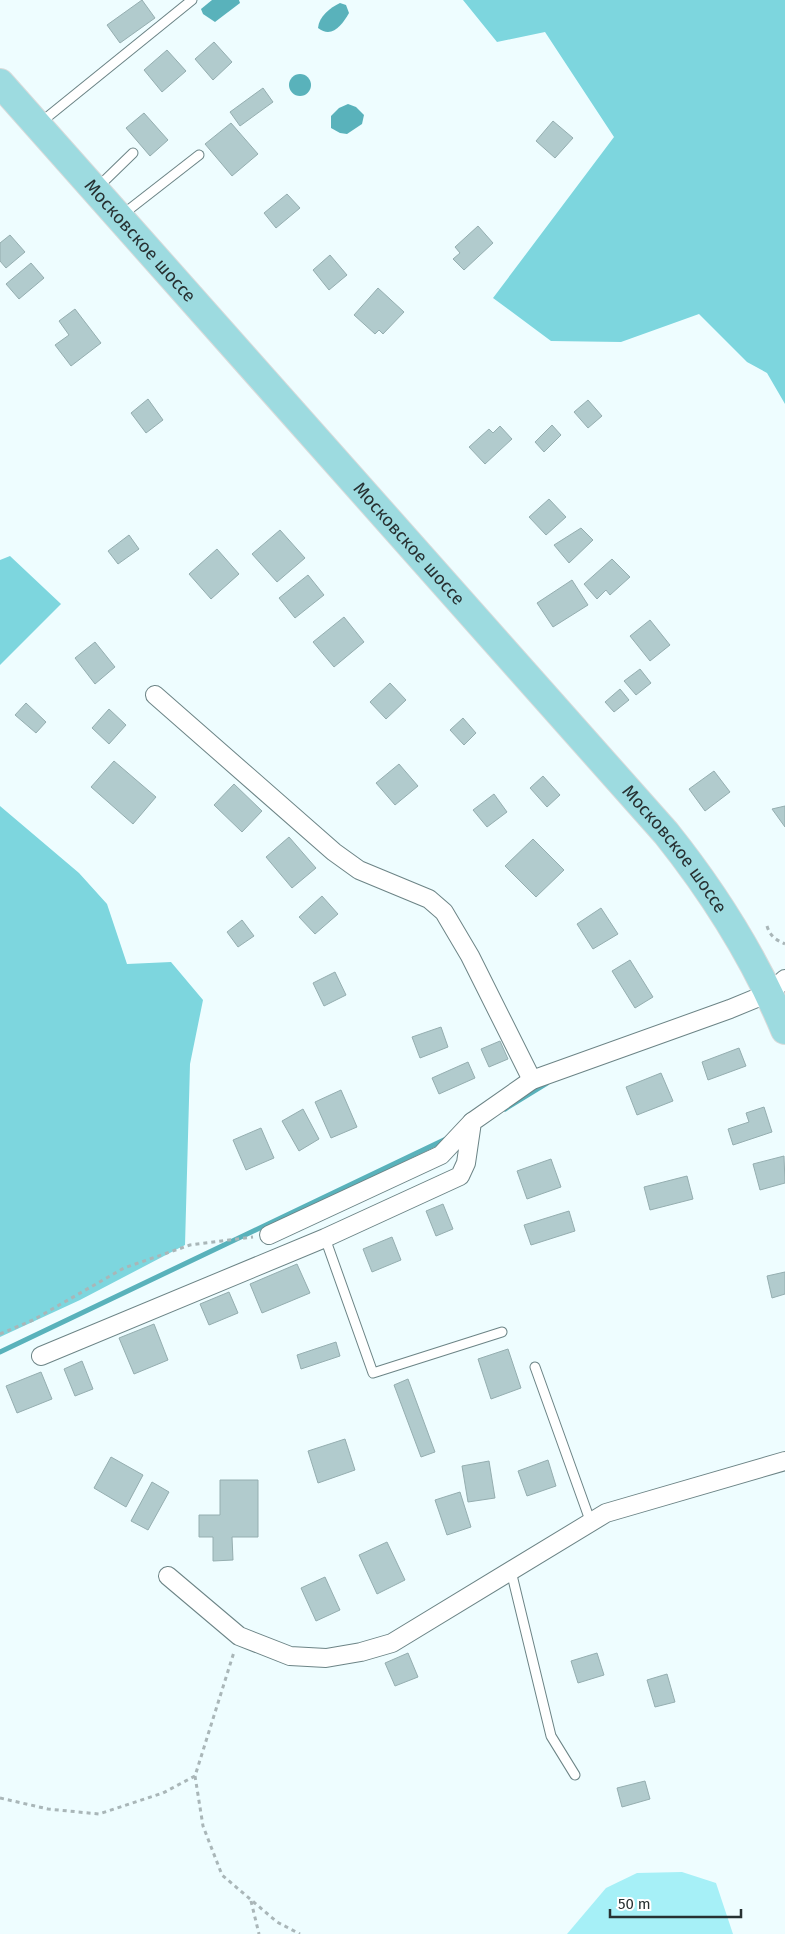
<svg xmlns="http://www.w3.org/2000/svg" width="785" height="1934" viewBox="0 0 785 1934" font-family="'Fira Sans',sans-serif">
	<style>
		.green { fill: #a6f0f7 }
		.forest { fill: #7dd6de }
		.water { fill: #59b2bb }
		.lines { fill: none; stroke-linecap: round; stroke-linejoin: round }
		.stream { stroke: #59b2bb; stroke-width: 5 }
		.building { fill: #b1cbcd; stroke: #95aeb0 }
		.service-casing { stroke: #6c8486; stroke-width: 11 }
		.minor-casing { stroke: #6c8486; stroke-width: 20 }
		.primary-casing { stroke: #d8dada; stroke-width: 30 }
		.path { stroke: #a9b6b8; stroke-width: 3; stroke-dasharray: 4 4; stroke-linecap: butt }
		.service { stroke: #fff; stroke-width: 9 }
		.minor { stroke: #fff; stroke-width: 18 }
		.primary { stroke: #9ddbe0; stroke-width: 28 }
		.labels { text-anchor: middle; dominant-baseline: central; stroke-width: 4.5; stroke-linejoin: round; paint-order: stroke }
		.street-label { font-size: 18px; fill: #273132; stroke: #fff }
	</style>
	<rect width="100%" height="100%" fill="#eefdff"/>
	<!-- green -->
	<path class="green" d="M682,1872L716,1883L733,1934H567L606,1888L637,1873Z"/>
	<!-- forest -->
	<g class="forest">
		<path d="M463,0H785V404L767,373L747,362L699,314L621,342L551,341L493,298L614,137L545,32L497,42Z"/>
		<path d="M10,556L61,604L0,665V560Z"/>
		<path d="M0,806L79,873L107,904L127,964L171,962L203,1000L190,1064L185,1245L80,1300L0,1337Z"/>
	</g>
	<!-- water -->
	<g class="water">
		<path d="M212,0H239L240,3L215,22L203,14L201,9Z"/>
		<path d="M340,3L346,5L349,13C342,25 332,39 318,28C319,16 330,8 340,3Z"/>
		<circle cx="300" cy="85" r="11"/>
		<path d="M348,104L356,107L364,115L362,124L347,134L340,133L331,128V116L339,108Z"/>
	</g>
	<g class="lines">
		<!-- stream -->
		<g class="stream">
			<path d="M505,1109L547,1083"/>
			<path d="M0,1352L446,1139"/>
		</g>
	</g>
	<!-- building -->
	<g class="building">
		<path d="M142,0L155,18L120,43L107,25Z"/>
		<path d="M214,42L232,62L213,80L195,59Z"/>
		<path d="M167,50L186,71L162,92L144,70Z"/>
		<path d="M263,88L273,102L240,126L230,112Z"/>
		<path d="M144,113L168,140L150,156L126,128Z"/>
		<path d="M553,121L573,138L555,158L536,141Z"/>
		<path d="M231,123L258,154L232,176L205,144Z"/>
		<path d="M287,194L300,208L276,228L264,213Z"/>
		<path d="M478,226L493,243L464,270L453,259L460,253L455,247Z"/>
		<path d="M10,235L25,252L6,268L0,261V243Z"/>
		<path d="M330,255L347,275L329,290L313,270Z"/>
		<path d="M31,263L44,278L19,299L6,284Z"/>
		<path d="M378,288L404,312L383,334L379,330L375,334L354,315Z"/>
		<path d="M75,309L101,343L71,366L55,345L69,335L59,321Z"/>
		<path d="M148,399L163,420L146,433L131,413Z"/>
		<path d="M588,400L602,416L588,428L574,412Z"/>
		<path d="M552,425L561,435L544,452L535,442Z"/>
		<path d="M500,426L512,439L485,464L469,447L489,429L493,433Z"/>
		<path d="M549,499L566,517L546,535L529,517Z"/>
		<path d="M581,528L593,540L569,563L554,545Z"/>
		<path d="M280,530L305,558L277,582L252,554Z"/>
		<path d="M129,535L139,549L118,564L108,551Z"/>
		<path d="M217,549L239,574L211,599L189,574Z"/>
		<path d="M612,559L630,577L610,595L606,590L597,599L584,584Z"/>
		<path d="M308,575L324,595L295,618L279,598Z"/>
		<path d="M572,580L588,605L553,627L537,603Z"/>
		<path d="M344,617L364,642L334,667L313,642Z"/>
		<path d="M650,620L670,645L650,661L630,636Z"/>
		<path d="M95,642L115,667L95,684L75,658Z"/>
		<path d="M640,669L651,683L636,695L624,681Z"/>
		<path d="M390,683L406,700L386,719L370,702Z"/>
		<path d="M620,689L629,700L614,712L605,702Z"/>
		<path d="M26,703L46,722L36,733L15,715Z"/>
		<path d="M109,709L126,725L109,744L92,728Z"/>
		<path d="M463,718L476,733L464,745L450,730Z"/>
		<path d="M114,761L156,797L133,824L91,787Z"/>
		<path d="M399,764L418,786L395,805L376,783Z"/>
		<path d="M714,771L730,792L705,811L689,789Z"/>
		<path d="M543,776L560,795L547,807L530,788Z"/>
		<path d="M234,784L262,811L242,832L214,805Z"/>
		<path d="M494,794L507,812L487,827L473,810Z"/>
		<path d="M785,806V827L772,809Z"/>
		<path d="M289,837L316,868L292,888L266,857Z"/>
		<path d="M533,839L564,870L536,897L505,866Z"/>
		<path d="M322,896L338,914L315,934L299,917Z"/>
		<path d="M601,908L618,934L593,949L577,924Z"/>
		<path d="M242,920L254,936L238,947L227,932Z"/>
		<path d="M630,960L653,997L635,1008L612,971Z"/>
		<path d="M335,972L346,995L324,1006L313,983Z"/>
		<path d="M441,1027L448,1047L420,1058L412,1037Z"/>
		<path d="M500,1041L508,1059L489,1067L481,1049Z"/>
		<path d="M739,1048L746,1066L708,1080L702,1062Z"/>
		<path d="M468,1062L475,1078L439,1094L432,1078Z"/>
		<path d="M661,1073L673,1101L637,1115L626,1087Z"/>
		<path d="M341,1090L357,1127L331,1138L315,1102Z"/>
		<path d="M764,1107L772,1132L733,1145L728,1129L749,1122L746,1113Z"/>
		<path d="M303,1109L319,1139L299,1151L282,1121Z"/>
		<path d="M261,1128L274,1158L246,1170L233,1140Z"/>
		<path d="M784,1156L785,1183L760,1190L753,1164Z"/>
		<path d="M551,1159L561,1187L527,1199L517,1171Z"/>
		<path d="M687,1176L693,1199L650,1210L644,1187Z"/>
		<path d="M443,1204L453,1229L436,1236L426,1211Z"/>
		<path d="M569,1211L575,1231L531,1245L524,1225Z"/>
		<path d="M392,1237L401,1260L372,1272L363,1249Z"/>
		<path d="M297,1264L310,1293L262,1313L250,1284Z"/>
		<path d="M785,1272V1294L772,1298L767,1276Z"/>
		<path d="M229,1292L238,1313L209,1325L200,1304Z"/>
		<path d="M154,1324L168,1360L134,1374L119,1338Z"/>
		<path d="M336,1342L340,1356L301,1369L297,1355Z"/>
		<path d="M508,1349L521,1388L491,1399L478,1359Z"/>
		<path d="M82,1361L93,1389L75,1396L64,1369Z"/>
		<path d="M41,1372L52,1399L17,1413L6,1386Z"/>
		<path d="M408,1379L435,1452L421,1457L394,1385Z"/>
		<path d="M345,1439L355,1470L318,1483L308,1451Z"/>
		<path d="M111,1457L143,1475L126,1507L94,1488Z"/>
		<path d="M548,1460L556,1486L527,1496L518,1471Z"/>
		<path d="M489,1461L495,1498L468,1502L462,1466Z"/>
		<path d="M220,1480H258V1537H232L233,1560L213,1561V1537H199V1515H220Z"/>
		<path d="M152,1482L169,1492L148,1530L131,1521Z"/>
		<path d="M460,1492L471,1527L447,1535L435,1500Z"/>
		<path d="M387,1542L405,1580L377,1594L359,1555Z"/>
		<path d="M325,1577L340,1610L316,1621L301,1588Z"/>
		<path d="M408,1653L418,1677L395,1686L385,1663Z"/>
		<path d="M597,1653L604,1675L578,1683L571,1661Z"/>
		<path d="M667,1674L675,1702L655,1707L647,1680Z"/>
		<path d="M645,1781L650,1799L622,1807L617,1788Z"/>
	</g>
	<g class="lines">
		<defs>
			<g id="service">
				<path d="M40,123L192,0"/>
				<path d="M97,188L133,153"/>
				<path d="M122,215L199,155"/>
				<path d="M325,1238L373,1373L502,1332"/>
				<path d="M535,1367L591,1523"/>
				<path d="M511,1571L551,1736L575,1775"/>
			</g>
			<g id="minor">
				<path d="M155,695L334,852L359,870L429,899L444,912L470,956L532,1080"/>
				<path d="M269,1235L441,1155L472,1122"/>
				<path d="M41,1356L325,1238L460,1176L466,1163L472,1122L532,1080L730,1009L769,993L785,979"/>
				<path d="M168,1576L239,1636L290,1656L326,1658L361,1652L392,1643L606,1513L785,1461"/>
			</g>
			<g id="primary">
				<path id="s1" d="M0,83L666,833C714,893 755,958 785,1030"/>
			</g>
		</defs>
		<!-- service casing -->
		<use href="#service" class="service-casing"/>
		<!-- minor casing -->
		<use href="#minor" class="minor-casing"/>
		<!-- primary casing -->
		<use href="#primary" class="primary-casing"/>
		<!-- path -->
		<g class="path">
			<path d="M767,926C770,936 776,940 785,944"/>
			<path d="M0,1334L33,1320L124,1268L190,1245L253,1237"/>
			<path d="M195,1776L203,1826L222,1875L277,1922L300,1934"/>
			<path d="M0,1798L48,1809L99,1814L163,1793L195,1776L234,1652"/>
			<path d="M251,1901L259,1934"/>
		</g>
		<!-- service -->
		<use href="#service" class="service"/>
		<!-- minor -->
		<use href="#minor" class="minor"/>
		<!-- primary -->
		<use href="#primary" class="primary"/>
	</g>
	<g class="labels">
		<!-- street labels -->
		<g class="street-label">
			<text stroke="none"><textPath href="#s1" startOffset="211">Московское шоссе</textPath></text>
			<text stroke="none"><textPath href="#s1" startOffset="616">Московское шоссе</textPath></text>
			<text stroke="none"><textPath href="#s1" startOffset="1021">Московское шоссе</textPath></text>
		</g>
	</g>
	<!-- scale -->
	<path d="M610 1909v8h131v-8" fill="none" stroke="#273132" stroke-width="2.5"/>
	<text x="618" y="1909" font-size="15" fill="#273132" stroke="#ffffff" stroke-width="4" paint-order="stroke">50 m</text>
</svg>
